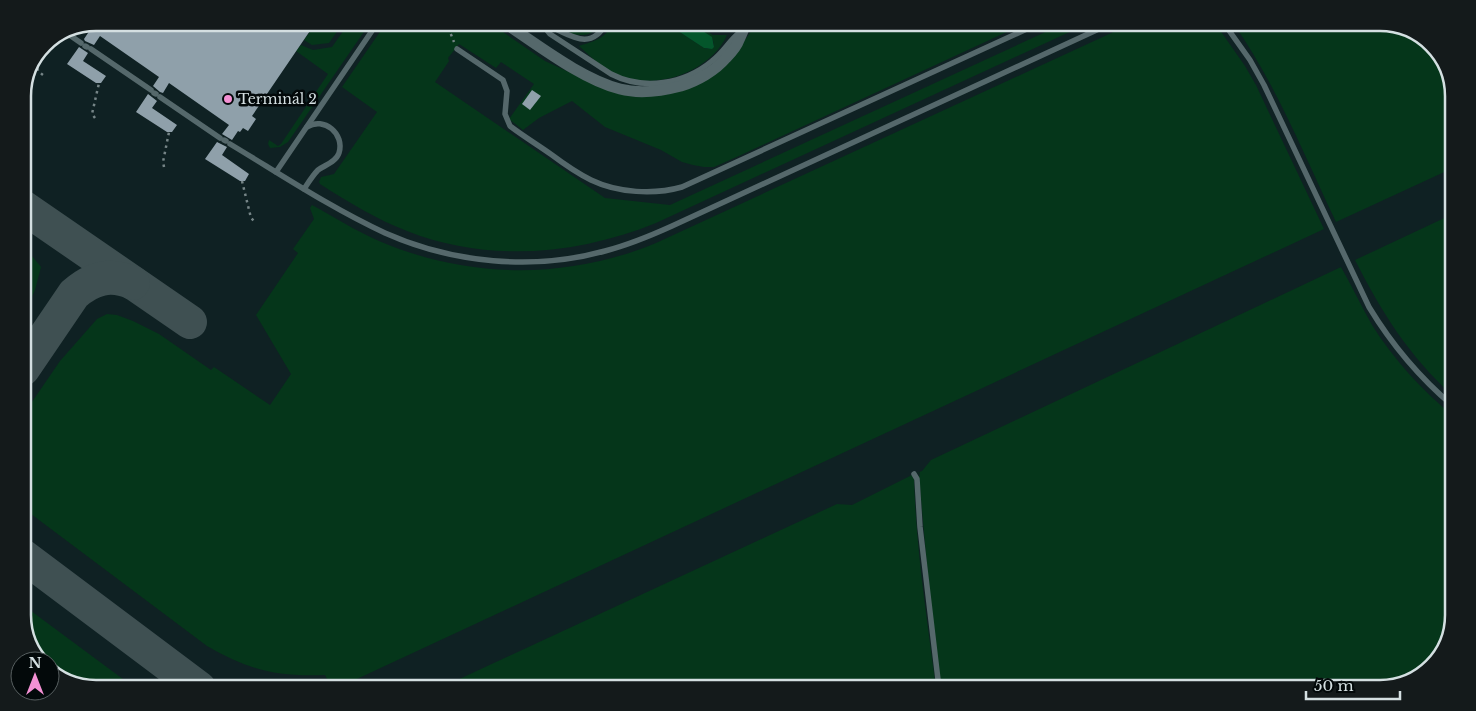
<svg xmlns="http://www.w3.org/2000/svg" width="1476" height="711" viewBox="0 0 1476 711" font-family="'Libre Baskerville',serif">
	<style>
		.green { fill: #05361a }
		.forest { fill: #04562b }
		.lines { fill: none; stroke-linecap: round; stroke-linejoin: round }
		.taxiway { stroke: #3f5052; stroke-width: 34 }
		.building { fill: #8fa0aa }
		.path { stroke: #768587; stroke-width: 2.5; stroke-dasharray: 2.5 4; stroke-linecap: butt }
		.service { stroke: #55686b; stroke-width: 5.5 }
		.minor { stroke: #55686b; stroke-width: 11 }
		.poi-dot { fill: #f491d4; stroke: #03090a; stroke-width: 2 }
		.labels { text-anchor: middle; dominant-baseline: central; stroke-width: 5; stroke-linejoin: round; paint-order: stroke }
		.poi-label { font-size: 14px; fill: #d4dfe1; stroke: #03090a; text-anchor: start }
		.rim { fill: none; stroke: #d4dfe1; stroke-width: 2.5 }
	</style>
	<rect width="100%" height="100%" fill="#0f2123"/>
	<!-- green -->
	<g class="green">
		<path d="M317,22H343V23L329,43L312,45L304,40Z"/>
		<path d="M552,22L601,23C590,43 565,35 552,22Z"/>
		<path d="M349,23H370L288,142L280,147L270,148L268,144L269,140L278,146L281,144L328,74L296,51L301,45L313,50L332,47Z"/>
		<path d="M386,23H490L545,61L586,80L661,94L740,47L757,23H1026L741,155L714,167H704L693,165L682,162L661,150L605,127L572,101L539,118L523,130L509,119L534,84L501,62L496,68L459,44L448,58L449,61L435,82L605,198L670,205L1065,23H1089L656,223C577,255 488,263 407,231C376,219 348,202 320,184L319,182L321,177L334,174L377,112L342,87Z"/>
		<path d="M612,23H666L704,48L708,49L714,47C715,35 700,29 691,23H694L713,35H727C710,73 653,92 615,74C601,67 590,56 579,46C594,41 606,39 612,23Z"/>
		<path d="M1133,23H1215L1245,66L1256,85L1324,229L359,678L332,688L325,675C277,677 249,670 207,646L23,508V415L60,361L97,319L107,314L117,315L133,321L159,334L211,370L214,367L270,405L291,374L256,315L298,253L293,249L314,219L310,208L312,205C334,217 356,231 379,241C468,279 567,280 656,243Z"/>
		<path d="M1380,23L1397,26L1408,34L1412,30L1441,55L1453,92V168L1336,222C1304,155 1276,84 1233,23Z"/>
		<path d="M1453,214V396C1409,356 1382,313 1355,260Z"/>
		<path d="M23,245L41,267L35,290L23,316Z"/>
		<path d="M1341,267C1352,286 1361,306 1372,325C1394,360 1422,390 1453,416V615L1446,647L1421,676L1380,688H941L930,598L919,477L920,472L912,476L914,479C916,549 927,619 936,688H440L837,504L852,505L914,474L922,471L931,460Z"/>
		<path d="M23,605L135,688H96L64,681L50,669V661H41C28,650 23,621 23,605Z"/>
	</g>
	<!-- forest -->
	<path class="forest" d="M666,23H691L712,37L714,47L712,49L704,48Z"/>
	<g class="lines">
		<!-- taxiway -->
		<g class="taxiway">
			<path d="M23,207L190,322"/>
			<path d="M23,369L74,294C92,278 111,273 133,283"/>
			<path d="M23,556L199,688"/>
		</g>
	</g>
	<!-- building -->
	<g class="building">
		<path d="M96,22H316L252,116L256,119L248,131L243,128L240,132L238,131L232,140L222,134L229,125L169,83L163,93L160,92L153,86L159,77L100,36L94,45L85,41L84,39L90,30L86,27Z"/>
		<path d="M79,47L88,53L83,61L106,76L101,83H96L67,64Z"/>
		<path d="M532,90L541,96L530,110L522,104Z"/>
		<path d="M148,94L157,101L152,108L177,125L172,132H167L136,112Z"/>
		<path d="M217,142L227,147L222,155L249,174L245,181H240L205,159Z"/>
	</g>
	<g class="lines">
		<!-- path -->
		<g class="path">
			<path d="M446,22L454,42"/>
			<path d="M36,62L38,71L43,75"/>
			<path d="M95,118L92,114L99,83"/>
			<path d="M164,167L163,162L169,132"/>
			<path d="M242,181L251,218L254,221"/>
		</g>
		<!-- service -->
		<g class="service">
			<path d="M712,22L720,24L728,22"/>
			<path d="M1223,22L1250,60L1264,85L1369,307C1392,345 1420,378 1453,406"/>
			<path d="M542,24L550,34L611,74C644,91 684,84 712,61C723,53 729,41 739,33"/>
			<path d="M543,24C565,30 589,56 607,22"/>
			<path d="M68,34L81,43"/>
			<path d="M85,46L87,47"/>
			<path d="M91,49L151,90"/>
			<path d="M457,49L503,80L507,91L505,114L510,126C523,136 538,145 552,155C564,164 577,173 591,180C618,193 654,195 682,187L1042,22"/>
			<path d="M154,93L156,94"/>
			<path d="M160,97L220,138"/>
			<path d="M224,140L226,141"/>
			<path d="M230,144C280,174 331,208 385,233C452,263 533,271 605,251C628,245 650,236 672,226L1114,22"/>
			<path d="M276,172L378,22"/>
			<path d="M304,189C308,183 313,175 318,170C325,165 336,162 339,153C345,134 324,116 307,127"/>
			<path d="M914,474L917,479L920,527L939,688"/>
		</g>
		<!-- minor -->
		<path class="minor" d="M503,22C537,44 581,79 620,89C639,94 662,91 681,86C697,81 715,71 726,58C731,53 737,46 739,40C742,34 744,28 747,22"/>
	</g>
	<!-- markers -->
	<circle class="poi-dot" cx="228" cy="99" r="5"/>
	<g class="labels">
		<!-- poi labels -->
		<g class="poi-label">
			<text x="238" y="99">Terminál 2</text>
		</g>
	</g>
	<!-- crop -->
	<path d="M0 0H1476V711H0ZM96 31H1380A65 65 0 0 1 1445 96V615A65 65 0 0 1 1380 680H96A65 65 0 0 1 31 615V96A65 65 0 0 1 96 31Z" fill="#141a1b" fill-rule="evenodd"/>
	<path class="rim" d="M96 31H1380A65 65 0 0 1 1445 96V615A65 65 0 0 1 1380 680H96A65 65 0 0 1 31 615V96A65 65 0 0 1 96 31Z"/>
	<!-- north arrow -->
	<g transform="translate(35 676)"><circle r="24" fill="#03090a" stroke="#575f60"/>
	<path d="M0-4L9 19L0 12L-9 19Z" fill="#f491d4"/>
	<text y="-8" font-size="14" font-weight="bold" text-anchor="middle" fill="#d4dfe1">N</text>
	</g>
	<!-- scale -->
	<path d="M1306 691v8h94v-8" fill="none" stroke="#d4dfe1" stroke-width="2.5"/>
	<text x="1314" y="691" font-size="15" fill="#d4dfe1" stroke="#03090a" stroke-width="4" paint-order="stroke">50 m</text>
</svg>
